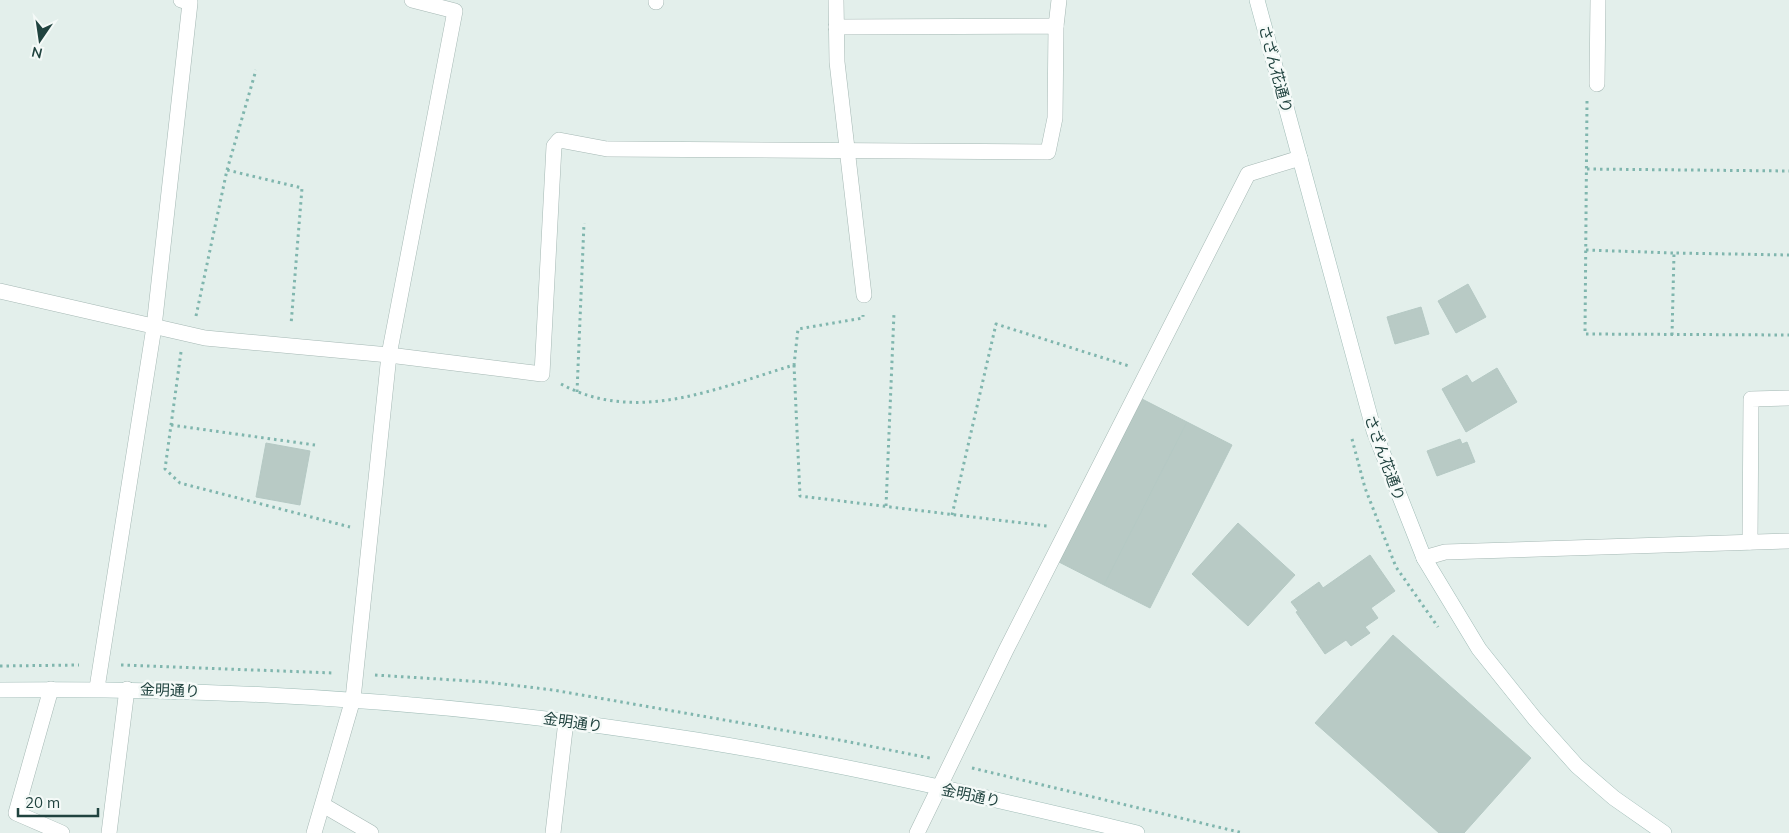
<svg xmlns="http://www.w3.org/2000/svg" width="1789" height="833" viewBox="0 0 1789 833" font-family="Mulish,'Noto Sans JP',sans-serif">
	<style>
		.building { fill: #b8cac5; stroke: #b5c9c4 }
		.lines { fill: none; stroke-linecap: round; stroke-linejoin: round }
		.street-casing { stroke: #a5b8b4; stroke-width: 16 }
		.secondary-casing { stroke: #a0bcb7; stroke-width: 16 }
		.path { stroke: #80b6ae; stroke-width: 3; stroke-dasharray: 2.5 4; stroke-linecap: butt }
		.street { stroke: #fff; stroke-width: 15 }
		.secondary { stroke: #fff; stroke-width: 15 }
		.labels { text-anchor: middle; dominant-baseline: central; stroke-width: 5; stroke-linejoin: round; paint-order: stroke }
		.street-label { font-size: 15px; fill: #20433f; stroke: #f5faf8 }
	</style>
	<rect width="100%" height="100%" fill="#e3efeb"/>
	<!-- building -->
	<g class="building">
		<path d="M1468,284L1486,317L1456,333L1438,301Z"/>
		<path d="M1421,307L1429,334L1395,344L1387,317Z"/>
		<path d="M1497,368L1517,402L1466,432L1442,389L1467,375L1472,383Z"/>
		<path d="M1142,399L1187,422L1104,585L1059,562Z"/>
		<path d="M1187,422L1232,445L1150,608L1104,585Z"/>
		<path d="M1460,439L1462,444L1467,442L1475,462L1437,476L1427,451Z"/>
		<path d="M266,443L310,451L300,505L256,497Z"/>
		<path d="M1238,523L1295,575L1248,626L1192,574Z"/>
		<path d="M1370,555L1395,591L1371,608L1378,618L1365,627L1370,633L1351,646L1346,640L1325,654L1296,612L1298,611L1291,602L1319,582L1323,588Z"/>
		<path d="M1393,635L1531,758L1464,833H1439L1315,723Z"/>
	</g>
	<g class="lines">
		<defs>
			<g id="street">
				<path d="M836,0L837,62L864,295"/>
				<path d="M656,2V0"/>
				<path d="M1056,26L1059,0"/>
				<path d="M1597,84L1598,0"/>
				<path d="M0,291L205,338L389,355L542,374L554,146L559,140L607,149L1048,152L1055,118L1056,26L836,27"/>
				<path d="M1750,542L1751,399L1789,398"/>
				<path d="M1424,558L1445,552L1789,541"/>
				<path d="M97,688L154,327L190,3L181,0"/>
				<path d="M51,689L16,813L62,833"/>
				<path d="M323,805L371,833"/>
				<path d="M109,833L127,689"/>
				<path d="M314,833L353,699L389,355L455,11L412,0"/>
				<path d="M553,833L566,721"/>
				<path d="M917,833L1006,650L1248,174L1300,158"/>
			</g>
			<g id="secondary">
				<path d="M1257,0L1374,431L1424,558L1479,649L1535,719L1577,766L1614,798L1664,833"/>
				<path d="M0,690C233,687 466,703 696,740C844,764 991,798 1137,833"/>
			</g>
		</defs>
		<!-- street casing -->
		<use href="#street" class="street-casing"/>
		<!-- secondary casing -->
		<use href="#secondary" class="secondary-casing"/>
		<!-- path -->
		<g class="path">
			<path d="M1587,101L1585,334L1789,335"/>
			<path d="M1587,169L1789,171"/>
			<path d="M227,170L256,70"/>
			<path d="M1586,250L1674,253"/>
			<path d="M196,316L227,170L302,188L291,325"/>
			<path d="M1672,335L1674,253L1789,255"/>
			<path d="M181,352L165,469L180,483L350,527"/>
			<path d="M794,365L800,496L1047,526"/>
			<path d="M561,384C637,425 717,388 794,365L798,329L863,318V315"/>
			<path d="M577,392L584,223"/>
			<path d="M171,425L315,445"/>
			<path d="M1352,439L1365,488L1396,567L1438,627"/>
			<path d="M886,506L894,313"/>
			<path d="M952,515L996,324L1129,366"/>
			<path d="M121,665L334,673"/>
			<path d="M0,666L79,665"/>
			<path d="M375,675L486,682L553,690L839,740L930,758"/>
			<path d="M972,768L1243,833"/>
		</g>
		<!-- street -->
		<use href="#street" class="street"/>
		<!-- secondary -->
		<use href="#secondary" class="secondary"/>
	</g>
	<g class="labels">
		<!-- street labels -->
		<g class="street-label">
			<text transform="translate(1276 69) rotate(75)">さざん花通り</text>
			<text transform="translate(1385 458) rotate(70)">さざん花通り</text>
			<text transform="translate(170 690) rotate(2)">金明通り</text>
			<text transform="translate(573 722) rotate(8)">金明通り</text>
			<text transform="translate(971 795) rotate(12)">金明通り</text>
		</g>
	</g>
	<!-- north arrow -->
	<g transform="translate(40 40) rotate(193)" stroke="#f5faf8" stroke-width="4" paint-order="stroke">
	<path d="M0-4L9 19L0 12L-9 19Z" fill="#20433f"/>
	<text y="-8" font-size="14" font-weight="bold" text-anchor="middle" fill="#20433f">N</text>
	</g>
	<!-- scale -->
	<path d="M18 808v8h80v-8" fill="none" stroke="#20433f" stroke-width="2.5"/>
	<text x="25" y="808" font-size="15" fill="#20433f" stroke="#f5faf8" stroke-width="4" paint-order="stroke">20 m</text>
</svg>
